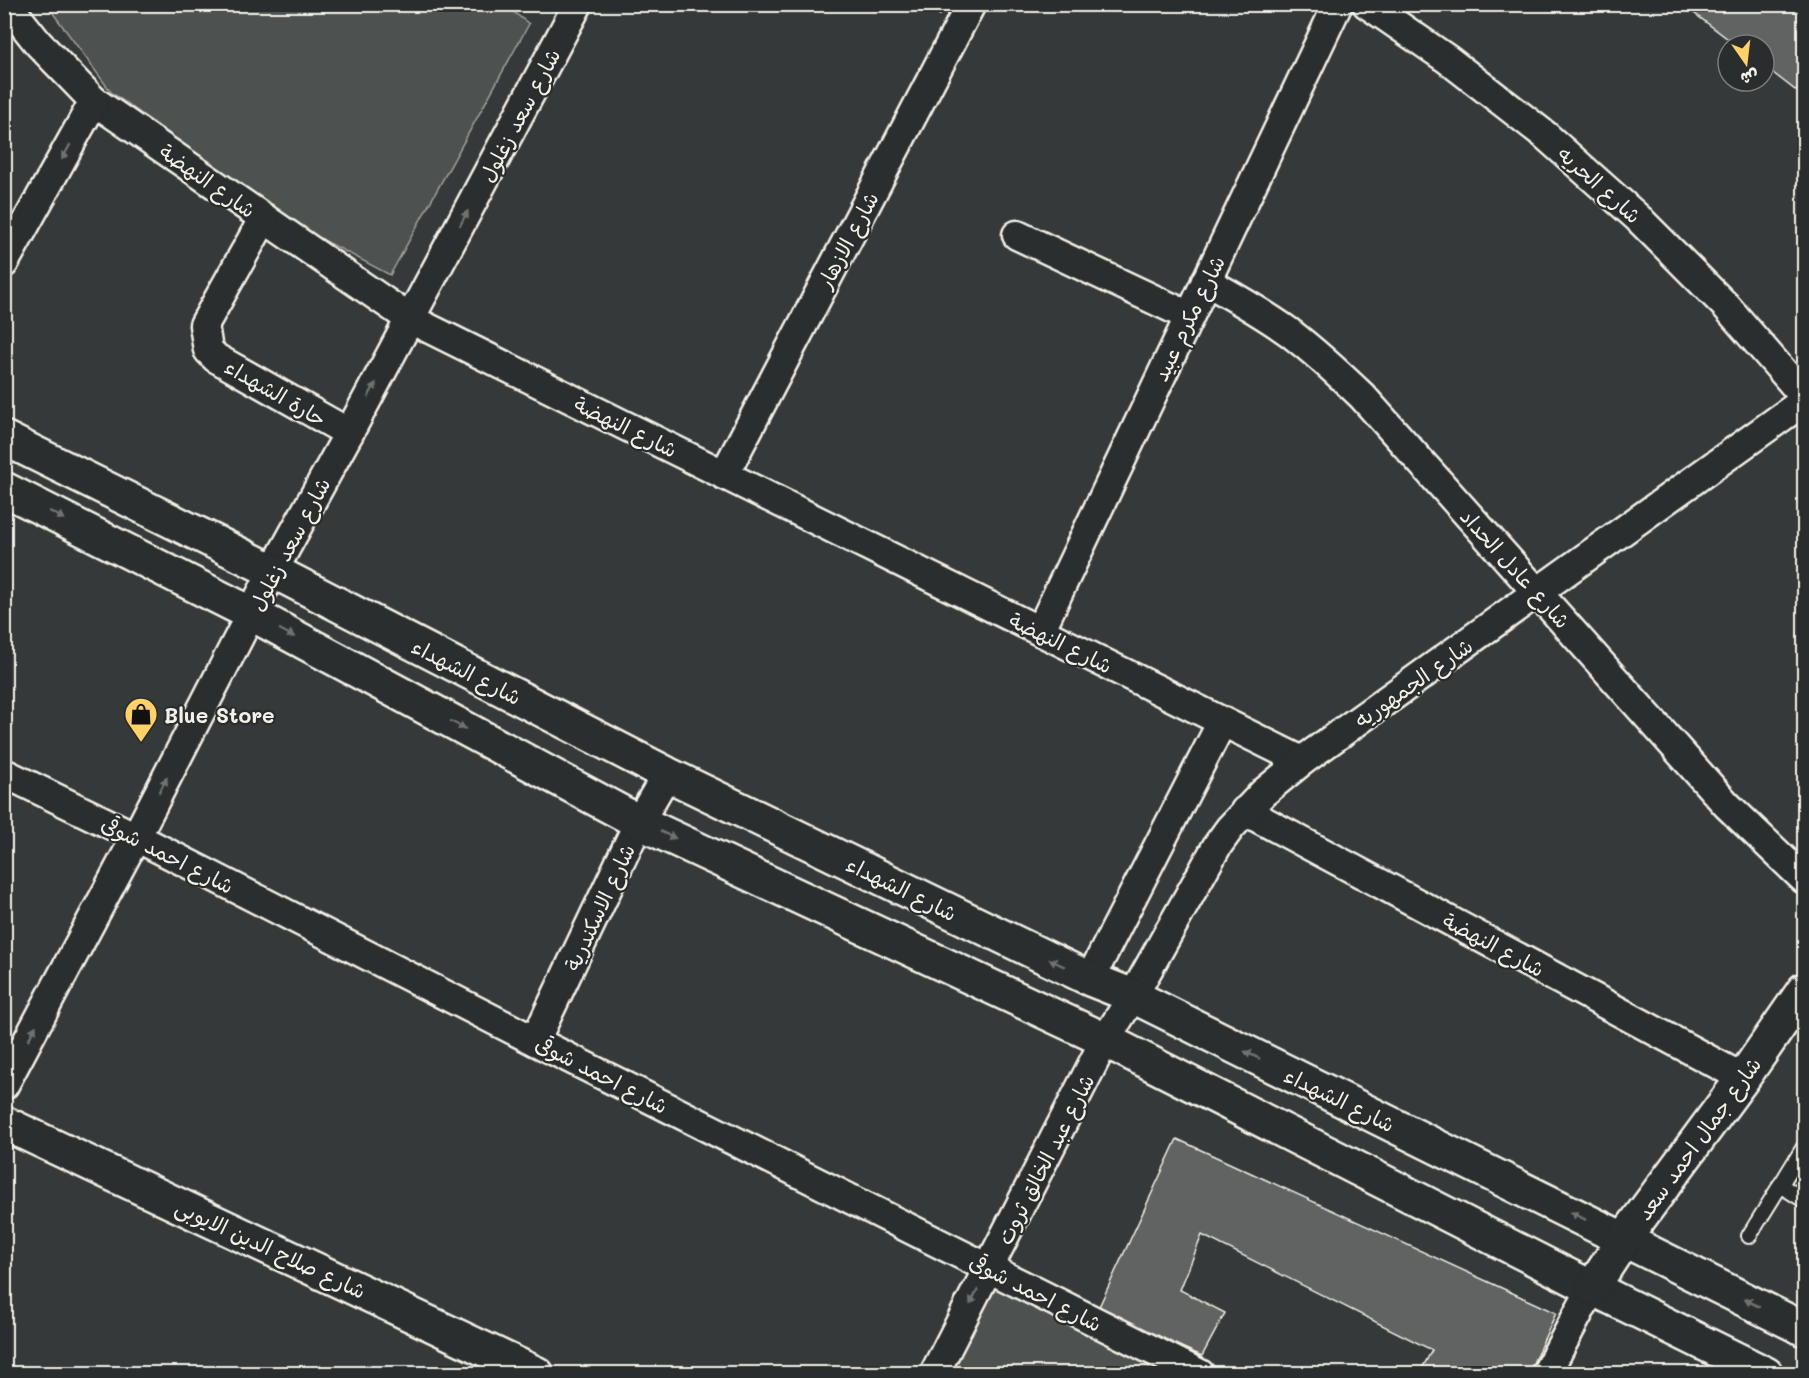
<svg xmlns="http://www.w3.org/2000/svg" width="1809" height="1378" viewBox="0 0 1809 1378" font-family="Mali,'Playpen Sans Arabic',sans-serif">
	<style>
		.green { fill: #4e514f; stroke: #a1a19c; stroke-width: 1.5 }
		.building { fill: #616362; stroke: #f4f1e8; stroke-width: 1.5 }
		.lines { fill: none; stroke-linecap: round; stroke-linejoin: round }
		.lane-casing { stroke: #f4f1e8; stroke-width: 18 }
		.street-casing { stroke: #f4f1e8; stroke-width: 33 }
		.secondary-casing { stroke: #f4f1e8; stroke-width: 38 }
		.lane { stroke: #2a2d2e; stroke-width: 14 }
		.street { stroke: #2a2d2e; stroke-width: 28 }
		.secondary { stroke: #2a2d2e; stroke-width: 33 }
		.oneway { fill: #71726f }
		.labels { text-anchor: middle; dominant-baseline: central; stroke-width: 4.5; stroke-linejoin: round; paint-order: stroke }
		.street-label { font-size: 21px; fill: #f4f1e8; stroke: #2a2d2e }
		.poi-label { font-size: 21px; font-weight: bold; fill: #f4f1e8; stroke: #2a2d2e; text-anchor: start }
	</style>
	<rect width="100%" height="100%" fill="#363939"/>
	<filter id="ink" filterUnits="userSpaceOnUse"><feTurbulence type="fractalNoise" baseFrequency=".0167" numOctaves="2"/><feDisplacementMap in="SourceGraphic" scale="12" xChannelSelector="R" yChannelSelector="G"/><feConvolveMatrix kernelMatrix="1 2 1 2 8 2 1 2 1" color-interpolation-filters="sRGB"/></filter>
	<g filter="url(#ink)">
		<!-- green -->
		<g class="green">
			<path d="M503,4L529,24L390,275L301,228L111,92L47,5Z"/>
			<path d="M990,1270L1198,1374H935Z"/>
		</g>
		<!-- building -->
		<g class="building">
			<path d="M920,4H946L940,15Z"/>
			<path d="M1682,4H1804V97L1764,66V45H1736Z"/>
			<path d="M1177,1139L1556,1313L1528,1374H1419L1432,1350L1202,1235L1180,1290L1225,1313L1202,1356L1097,1311Z"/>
		</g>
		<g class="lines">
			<defs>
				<g id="lane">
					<path d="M1780,1185L1804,1200"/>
					<path d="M1749,1236L1804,1147"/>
				</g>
				<g id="street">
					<path d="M7,4L38,43L94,101L410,319L1302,761"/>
					<path d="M1367,4L1447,59L1545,135L1638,218L1726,306L1804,396"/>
					<path d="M264,218L204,325L208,350L216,358L349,433"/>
					<path d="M1017,235L1189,316"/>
					<path d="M4,263L94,101"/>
					<path d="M1206,281C1234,297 1263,313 1289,332C1315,352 1339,374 1362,396L1727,805L1804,879"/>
					<path d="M724,475L971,4"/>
					<path d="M1040,631L1338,4"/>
					<path d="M4,773L136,837L535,1041L1200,1374"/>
					<path d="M1245,811L1743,1078"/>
					<path d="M1090,979L1222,722"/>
					<path d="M535,1041L639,822L667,774"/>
					<path d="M4,1085L136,837L273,571L349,433L578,4"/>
					<path d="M934,1374L1105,1040L1133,996L1217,846L1230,828L1263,793L1302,761L1804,401"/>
					<path d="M1546,1374L1592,1288"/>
				</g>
				<g id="secondary">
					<path d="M4,438L273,571L667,774L1090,979L1133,996L1804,1329"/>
					<path d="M4,489L252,614L639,822L1105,1040L1592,1288L1766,1374"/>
					<path d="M4,1123L537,1374"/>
					<path d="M1592,1288L1624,1239L1743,1078L1804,990"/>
				</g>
			</defs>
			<!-- lane casing -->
			<use href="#lane" class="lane-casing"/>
			<!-- street casing -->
			<use href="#street" class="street-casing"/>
			<!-- secondary casing -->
			<use href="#secondary" class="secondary-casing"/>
			<!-- lane -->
			<use href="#lane" class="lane"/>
			<!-- street -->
			<use href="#street" class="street"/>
			<!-- secondary -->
			<use href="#secondary" class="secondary"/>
		</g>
		<!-- one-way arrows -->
		<defs><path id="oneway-solid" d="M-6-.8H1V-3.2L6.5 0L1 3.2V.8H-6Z" transform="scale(1.5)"/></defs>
		<g class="oneway">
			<use href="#oneway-solid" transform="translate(66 152) rotate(119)"/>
			<use href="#oneway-solid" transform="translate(464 218) rotate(-62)"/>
			<use href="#oneway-solid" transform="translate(372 390) rotate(-62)"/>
			<use href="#oneway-solid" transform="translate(57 515) rotate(27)"/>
			<use href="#oneway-solid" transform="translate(287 633) rotate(28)"/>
			<use href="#oneway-solid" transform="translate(458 725) rotate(28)"/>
			<use href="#oneway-solid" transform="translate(163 785) rotate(-63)"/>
			<use href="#oneway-solid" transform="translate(668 835) rotate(25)"/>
			<use href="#oneway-solid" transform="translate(1057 963) rotate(-154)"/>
			<use href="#oneway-solid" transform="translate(32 1033) rotate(-62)"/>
			<use href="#oneway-solid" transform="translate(1252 1055) rotate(-154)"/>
			<use href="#oneway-solid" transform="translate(1578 1216) rotate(-154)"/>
			<use href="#oneway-solid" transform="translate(974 1297) rotate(118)"/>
			<use href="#oneway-solid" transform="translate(1752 1303) rotate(-153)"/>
		</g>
	</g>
	<!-- icons -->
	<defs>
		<symbol id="shop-pin" viewBox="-11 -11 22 30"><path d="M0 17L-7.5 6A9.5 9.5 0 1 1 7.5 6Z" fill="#ffd166" stroke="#2a2d2e"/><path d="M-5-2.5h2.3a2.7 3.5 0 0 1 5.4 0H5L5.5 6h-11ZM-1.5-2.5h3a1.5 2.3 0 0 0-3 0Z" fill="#111"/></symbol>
	</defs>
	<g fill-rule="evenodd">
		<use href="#shop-pin" x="122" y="695" width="38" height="52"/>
	</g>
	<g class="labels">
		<!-- street labels -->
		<g class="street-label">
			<text transform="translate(519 115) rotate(-62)">شارع سعد زغلول</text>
			<text transform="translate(208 180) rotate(35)">شارع النهضة</text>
			<text transform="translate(1600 184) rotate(42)">شارع الحريه</text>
			<text transform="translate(847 240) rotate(-62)">شارع الازهار</text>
			<text transform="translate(1188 318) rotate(-64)">شارع مكرم عبيد</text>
			<text transform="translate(276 392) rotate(30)">حارة الشهداء</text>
			<text transform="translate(626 426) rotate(26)">شارع النهضة</text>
			<text transform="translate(289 544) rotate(-62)">شارع سعد زغلول</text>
			<text transform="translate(1516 568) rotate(48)">شارع عادل الحداد</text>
			<text transform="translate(1061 642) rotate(26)">شارع النهضة</text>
			<text transform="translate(467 671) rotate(27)">شارع الشهداء</text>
			<text transform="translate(1413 682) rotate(-35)">شارع الجمهوريه</text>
			<text transform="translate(168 854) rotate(27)">شارع احمد شوقى</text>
			<text transform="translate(902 888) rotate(26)">شارع الشهداء</text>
			<text transform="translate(599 907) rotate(-65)">شارع الاسكندرية</text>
			<text transform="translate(1494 944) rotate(28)">شارع النهضة</text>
			<text transform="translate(602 1074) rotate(27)">شارع احمد شوقى</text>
			<text transform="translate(1340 1099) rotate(26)">شارع الشهداء</text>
			<text transform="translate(1698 1138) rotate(-54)">شارع جمال احمد سعد</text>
			<text transform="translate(1045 1159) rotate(-63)">شارع عبد الخالق ثروت</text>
			<text transform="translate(271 1248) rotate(25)">شارع صلاح الدين الايوبى</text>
			<text transform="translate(1036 1292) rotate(27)">شارع احمد شوقى</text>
		</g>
		<!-- poi labels -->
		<g class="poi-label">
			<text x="164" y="714">Blue Store</text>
		</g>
	</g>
	<!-- margin -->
	<rect width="1809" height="1378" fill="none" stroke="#2a2d2e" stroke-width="24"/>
	<rect x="12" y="12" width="1785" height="1354" fill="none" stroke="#f4f1e8" stroke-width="2" filter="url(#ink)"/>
	<!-- north arrow -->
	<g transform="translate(1746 63) rotate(166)"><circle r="28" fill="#2a2d2e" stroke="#7b7b78" stroke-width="1.5"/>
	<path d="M0-4.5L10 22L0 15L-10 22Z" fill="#ffd166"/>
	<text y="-9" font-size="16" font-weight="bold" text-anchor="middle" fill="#f4f1e8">ش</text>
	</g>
</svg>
